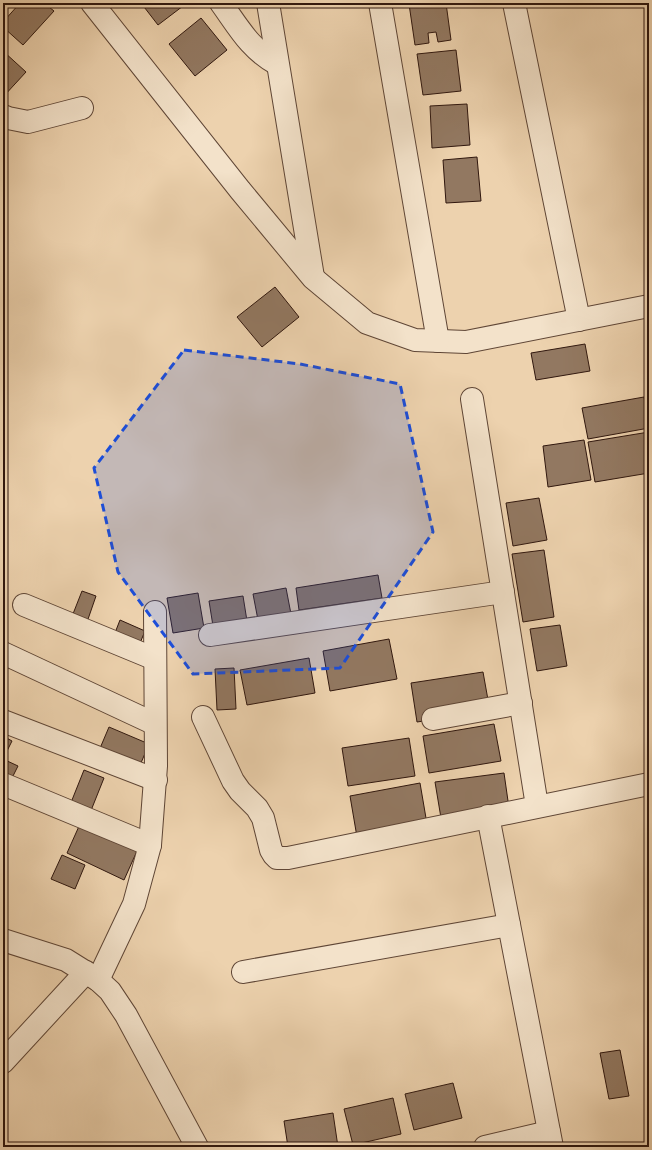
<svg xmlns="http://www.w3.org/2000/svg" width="652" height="1150" viewBox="0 0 652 1150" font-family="'Libre Caslon Text',serif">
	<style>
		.building { fill: #927861; stroke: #30170e }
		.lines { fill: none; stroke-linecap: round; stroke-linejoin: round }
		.minor-casing { stroke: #5f4636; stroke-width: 24 }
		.minor { stroke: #f3e2ca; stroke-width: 22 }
		.marked { fill: #1d4ed8; fill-opacity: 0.2; stroke: #1d4ed8; stroke-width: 3; stroke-dasharray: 8 5; stroke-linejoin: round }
	</style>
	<rect width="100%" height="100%" fill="#edd2ae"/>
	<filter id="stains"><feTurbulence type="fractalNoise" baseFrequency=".005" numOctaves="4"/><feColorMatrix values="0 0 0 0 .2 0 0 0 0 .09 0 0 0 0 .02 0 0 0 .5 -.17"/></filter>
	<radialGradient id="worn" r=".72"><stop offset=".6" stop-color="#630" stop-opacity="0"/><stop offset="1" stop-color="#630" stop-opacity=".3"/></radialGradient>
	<!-- building -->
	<g class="building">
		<path d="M20,3H44L54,11L23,45L3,27V22Z"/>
		<path d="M141,3H187L158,25Z"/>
		<path d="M414,3H446L451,40L438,42L436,32L428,33L429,43L415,45L409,4Z"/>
		<path d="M201,18L227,50L195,76L169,44Z"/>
		<path d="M456,50L461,91L423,95L417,54Z"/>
		<path d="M3,51L26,72L3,97Z"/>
		<path d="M467,104L470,145L432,148L430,106Z"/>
		<path d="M477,157L481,201L446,203L443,160Z"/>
		<path d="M275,287L299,317L262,347L237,317Z"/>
		<path d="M585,344L590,371L536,380L531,353Z"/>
		<path d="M644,397L649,428L588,439L582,408Z"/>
		<path d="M649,432V473L595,482L588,442Z"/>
		<path d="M584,440L591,480L548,487L543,446Z"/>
		<path d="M539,498L547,540L513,546L506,503Z"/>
		<path d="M544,550L554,617L523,622L512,554Z"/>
		<path d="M378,575L382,598L299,610L296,588Z"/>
		<path d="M286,588L291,614L258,620L253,594Z"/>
		<path d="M82,591L96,596L86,625L71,619Z"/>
		<path d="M198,593L204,628L173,633L167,598Z"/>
		<path d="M243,596L247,621L213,626L209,601Z"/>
		<path d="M120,620L145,631L138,648L113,638Z"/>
		<path d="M560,625L567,666L537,671L530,629Z"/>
		<path d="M389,639L397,679L330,691L323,651Z"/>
		<path d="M309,658L315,693L247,705L240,670Z"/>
		<path d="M234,668L236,709L217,710L215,669Z"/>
		<path d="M483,672L490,711L417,722L411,683Z"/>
		<path d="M494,724L501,761L429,773L423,736Z"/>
		<path d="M109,727L149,744L138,770L98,753Z"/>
		<path d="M3,736L12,741L3,759L18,766L9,784L3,781Z"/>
		<path d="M409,738L415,776L348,786L342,748Z"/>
		<path d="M84,770L104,778L88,818L68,810Z"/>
		<path d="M504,773L509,808L441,818L435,782Z"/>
		<path d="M420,783L427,824L357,837L350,796Z"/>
		<path d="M80,824L137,851L124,880L67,853Z"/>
		<path d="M62,855L85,865L75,889L51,879Z"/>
		<path d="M620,1050L629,1096L609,1099L600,1053Z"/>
		<path d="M453,1083L462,1118L414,1130L405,1094Z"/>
		<path d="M393,1098L401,1134L353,1145L344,1109Z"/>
		<path d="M333,1113L338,1147H288L284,1121Z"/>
	</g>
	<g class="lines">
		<defs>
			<g id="minor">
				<path d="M92,3L240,190L313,278L367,323L415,340L466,342L649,306"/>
				<path d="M221,3C239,28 250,49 277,64"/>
				<path d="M268,3L313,277"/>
				<path d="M380,3L438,341"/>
				<path d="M514,3L579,320"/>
				<path d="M3,116L8,118L28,122L82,108"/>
				<path d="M472,399L537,806"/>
				<path d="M24,605L155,659"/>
				<path d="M210,635L503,592"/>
				<path d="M3,653L155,724"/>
				<path d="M203,717L233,781L240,791L257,808L263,818L271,850L274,855L277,858H288L649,784"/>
				<path d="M433,719L521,703"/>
				<path d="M3,721L156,780"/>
				<path d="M3,784L150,845"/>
				<path d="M488,816L552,1147"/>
				<path d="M3,940L66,960L98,980L110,991L126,1015L197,1147"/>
				<path d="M243,972L509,925"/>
				<path d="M98,980L134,904L150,845L156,766L155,612"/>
				<path d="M3,1062L86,972"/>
				<path d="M485,1147L549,1132"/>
			</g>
		</defs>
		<!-- minor casing -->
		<use href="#minor" class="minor-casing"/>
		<!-- minor -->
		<use href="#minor" class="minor"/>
	</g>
	<!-- marked area -->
	<path class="marked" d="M184,350L300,364L400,384L433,532L340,668L193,674L118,572L94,468Z"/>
	<!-- margin -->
	<rect width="652" height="1150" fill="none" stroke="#edd2ae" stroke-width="16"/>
	<rect x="4" y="4" width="644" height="1142" fill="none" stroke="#30170e" stroke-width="2"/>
	<rect x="8" y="8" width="636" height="1134" fill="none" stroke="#30170e"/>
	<rect width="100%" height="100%" filter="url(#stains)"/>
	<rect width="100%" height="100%" fill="url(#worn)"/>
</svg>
